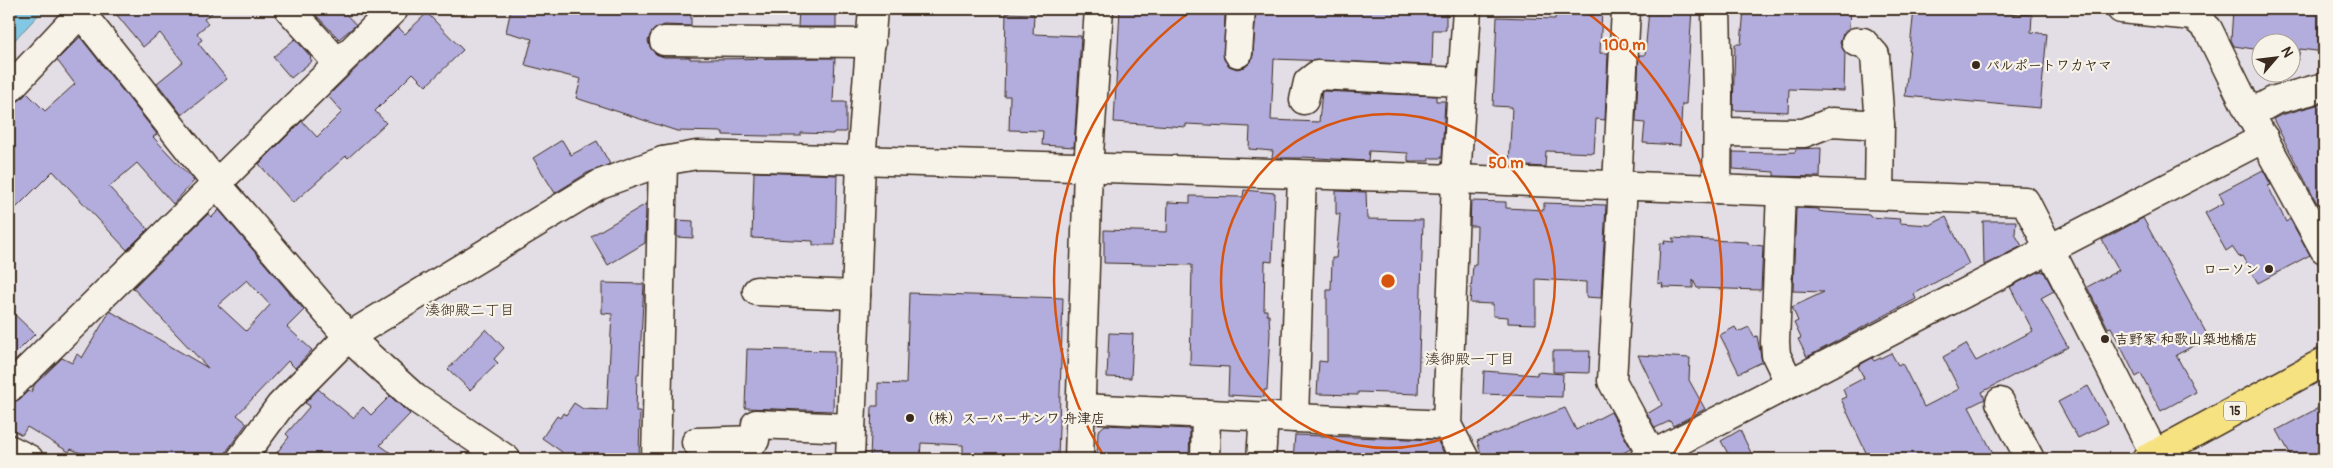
<svg xmlns="http://www.w3.org/2000/svg" width="2333" height="468" viewBox="0 0 2333 468" font-family="Pangolin,'Klee One',sans-serif">
	<style>
		.water { fill: #82c7e3; stroke: #668894 }
		.building { fill: #b3adde; stroke: #3b2a1e; fill-rule: evenodd }
		.lines { fill: none; stroke-linecap: round; stroke-linejoin: round }
		.minor-casing { stroke: #3b2a1e; stroke-width: 31 }
		.major-casing { stroke: #3b2a1e; stroke-width: 31 }
		.minor { stroke: #f7f3e8; stroke-width: 28 }
		.major { stroke: #f7e281; stroke-width: 28 }
		.ring { fill: none; stroke: #d7540e; stroke-width: 2.5 }
		.poi-dot { fill: #3b2a1e; stroke: #f7f3e8; stroke-width: 2 }
		.labels { text-anchor: middle; dominant-baseline: central; stroke-width: 4.5; stroke-linejoin: round; paint-order: stroke }
		.shield { fill: #f7f3e8; stroke: #73665b; stroke-width: 1 }
		.shield-label { font-size: 12px; font-weight: bold; fill: #3b2a1e }
		.poi-label { font-size: 14px; font-weight: bold; fill: #3b2a1e; stroke: #f7f3e8; text-anchor: start }
		.neighbourhood-label { font-size: 15px; fill: #3b2a1e; stroke: #f7f3e8 }
		.centre { fill: #d7540e; stroke: #f7f3e8; stroke-width: 2.5 }
		.ring-label { font-size: 15px; text-anchor: middle; font-weight: bold; fill: #d7540e; stroke: #f7f3e8; stroke-width: 4.5; stroke-linejoin: round; paint-order: stroke }
	</style>
	<rect width="100%" height="100%" fill="#e3dee5"/>
	<filter id="ink" filterUnits="userSpaceOnUse"><feTurbulence type="fractalNoise" baseFrequency=".02" numOctaves="2"/><feDisplacementMap in="SourceGraphic" scale="10" xChannelSelector="R" yChannelSelector="G"/><feConvolveMatrix kernelMatrix="1 2 1 2 8 2 1 2 1" color-interpolation-filters="sRGB"/></filter>
	<g filter="url(#ink)">
		<!-- water -->
		<path class="water" d="M9,9H44L9,46Z"/>
		<!-- building -->
		<g class="building">
			<path d="M112,9H217L204,19L208,24L197,33L202,40L198,43L227,79L182,115L157,83L183,62L160,33L143,47Z"/>
			<path d="M310,9H341L356,25L339,39Z"/>
			<path d="M511,9H691V26L664,25L656,28L651,33L648,41L651,49L656,54L664,57H690V59L835,58L833,102H846V132H834L833,134L801,133V136H767L723,135V132L677,131L576,98L581,79L525,65L532,39L506,32Z"/>
			<path d="M799,9H836V27H798Z"/>
			<path d="M1120,9H1225L1224,59L1229,66L1237,69L1245,67L1251,62L1253,55L1256,9H1446V30H1433L1432,65L1274,59L1271,120L1319,122L1322,91L1436,96V101H1445L1442,158H1429V161H1408V153L1369,151L1368,161L1302,157V158H1272L1273,151L1249,149L1250,127L1186,124V127L1114,122Z"/>
			<path d="M1556,9H1602L1600,53H1608L1605,120L1596,119L1594,153L1546,151L1545,167L1509,165L1512,107L1493,106L1497,17L1555,19Z"/>
			<path d="M1649,9H1692L1686,104H1682L1680,145L1643,143L1645,123L1636,122L1639,55H1645Z"/>
			<path d="M1744,9L1830,14V9H1850L1849,28L1843,34L1840,42L1845,52L1844,91L1789,89L1788,112L1733,110L1735,44H1741Z"/>
			<path d="M1914,9H1961L2032,15L2031,32L2047,34L2040,108L1905,96Z"/>
			<path d="M2233,9H2324V52L2300,49L2298,60L2290,59V42H2260V50L2234,46L2231,40Z"/>
			<path d="M427,13L463,50L426,86L413,73L375,111L386,123L348,158L346,156L293,203L259,164L302,121L317,137L342,112L328,96L398,27L405,34Z"/>
			<path d="M1006,13L1034,14L1033,34L1081,36L1074,147L1042,145L1043,131L1009,130L1010,96H1004Z"/>
			<path d="M80,37L157,134L153,137L194,181L173,204L137,163L109,187L148,229L127,250L53,171L9,215V104L20,100L27,93L45,111L75,84L57,60Z"/>
			<path d="M295,39L311,57L310,58L312,61L291,78L273,57Z"/>
			<path d="M2324,103V217L2273,119L2281,115Z"/>
			<path d="M562,140L571,155L597,141L610,164L587,173L555,193L533,158Z"/>
			<path d="M1821,148L1820,177L1774,176V172L1733,169V152L1773,153L1795,152L1796,149Z"/>
			<path d="M2263,170L2271,185L2268,186L2286,222L2290,219L2310,255L2258,283L2242,256L2239,257L2232,247L2226,251L2205,213L2224,203L2219,193Z"/>
			<path d="M754,172L837,175L835,245H813V241L752,238Z"/>
			<path d="M1244,190L1275,193L1272,262L1265,261L1264,310H1267V315H1269L1270,333L1267,390H1264V397L1228,395L1229,367L1190,365L1192,265L1104,263V230L1167,232L1168,202L1190,203V196L1243,197Z"/>
			<path d="M1336,191L1366,192L1367,219L1423,220L1418,394L1358,392V395L1317,394L1319,361L1327,362V290H1331L1332,258H1336L1340,214H1336Z"/>
			<path d="M1471,201L1506,202V208L1544,210V203L1606,205L1601,298L1586,297V282L1536,279V324L1508,323V317L1493,316V304L1470,303L1473,265H1476L1477,226H1470Z"/>
			<path d="M646,204L645,243L608,265L591,236Z"/>
			<path d="M1796,208L1819,209V211L1824,212L1870,215V217L1900,219L1899,223L1930,225L1946,217L1969,264L1914,294L1916,299L1807,357L1798,339L1801,338L1794,323L1798,321L1792,307L1824,292L1793,291Z"/>
			<path d="M219,210L304,310L287,327L312,350L295,368L288,361L237,415L247,423L221,459H94L71,449L69,452L27,427L22,435L9,428L10,403L20,399L28,391L31,392L35,384L62,358L72,363L77,354L82,358L110,311L208,368L133,288L208,214L212,217ZM247,280L270,305L246,331L218,305Z"/>
			<path d="M2143,218L2209,338L2176,355L2196,392L2161,411L2141,374L2136,377L2111,327L2108,328L2087,287L2119,270L2102,240Z"/>
			<path d="M677,220L693,221V238L677,237Z"/>
			<path d="M1983,221H2016L2015,234L2022,246L1984,265Z"/>
			<path d="M1672,238L1748,242V244L1763,246L1761,290L1697,288L1693,280V288L1662,287L1663,284L1658,283L1660,243L1665,244L1664,241L1675,242Z"/>
			<path d="M2040,271L2044,272L2054,291L2041,298L2068,347L1982,392L1985,399L1969,407L1996,459H1869L1841,399L1846,397L1843,389L1864,378L1858,366L1872,358L1874,361L1891,353L1898,365L1902,363L1924,407L1959,389L1943,357L1966,344L1976,361L2033,331L2010,287Z"/>
			<path d="M602,283L644,284L639,374H637L636,411H640L639,459H556L562,452L542,438L557,416L560,418L563,413L566,415L574,403L583,409L607,410L612,314L602,313Z"/>
			<path d="M909,293L1063,298L1058,459H988L989,456L963,455V445L921,443L920,459H870L872,406H878V383L906,384Z"/>
			<path d="M9,309L35,334L9,360Z"/>
			<path d="M1735,327L1738,332L1749,327L1754,337L1757,336L1762,362L1739,373L1720,335Z"/>
			<path d="M486,329L504,348L494,359L498,363L470,390L448,369Z"/>
			<path d="M1109,333L1133,334L1131,378L1107,377Z"/>
			<path d="M747,349L834,351L833,411L745,408Z"/>
			<path d="M1553,351H1590L1589,373L1553,372Z"/>
			<path d="M1638,355L1690,358L1689,380L1705,409L1673,426L1670,421L1655,428L1647,414L1662,405Z"/>
			<path d="M1484,371L1537,375V372L1563,374L1562,397L1483,394Z"/>
			<path d="M2088,386L2108,423L2078,438L2058,402Z"/>
			<path d="M318,389L353,418L363,407L371,415L390,396L410,414L380,445L399,459H272L289,437L286,434L310,406L305,403Z"/>
			<path d="M2324,405V459H2293L2277,430Z"/>
			<path d="M1565,408L1576,430L1611,412L1631,449L1611,459H1483L1477,441Z"/>
			<path d="M1105,425L1190,429L1189,459H1097L1098,431Z"/>
			<path d="M1740,430L1754,459H1731L1721,441Z"/>
			<path d="M1295,435L1437,440L1447,459H1293Z"/>
		</g>
		<g class="lines">
			<defs>
				<g id="minor">
					<path d="M289,9L338,63"/>
					<path d="M1716,9L1718,93L1717,189"/>
					<path d="M2121,9L2193,16L2208,29L2250,114L2324,249"/>
					<path d="M80,12L216,183L348,337L415,398L506,459"/>
					<path d="M664,41L871,43"/>
					<path d="M1856,42H1863L1875,55L1880,125"/>
					<path d="M1238,53L1241,9"/>
					<path d="M9,89L84,9"/>
					<path d="M1304,100L1308,82L1317,75L1462,82"/>
					<path d="M2250,114L2275,100L2324,87"/>
					<path d="M1718,132L1804,133L1832,122L1880,125L1879,195"/>
					<path d="M1617,185L1626,9"/>
					<path d="M1623,185L1612,381L1652,455"/>
					<path d="M1781,192L1775,342L1776,355L1790,384"/>
					<path d="M757,291L856,295"/>
					<path d="M9,388L394,9"/>
					<path d="M2000,402L2030,459"/>
					<path d="M1081,408L1447,425L1465,459"/>
					<path d="M1294,418L1302,175"/>
					<path d="M1447,425L1456,179L1467,9"/>
					<path d="M696,442L755,440L756,424L851,428"/>
					<path d="M9,449L29,459"/>
					<path d="M241,459L280,406L348,337L600,184L663,161L697,155L1456,179L2025,201L2157,459"/>
					<path d="M656,459L663,161"/>
					<path d="M850,459L861,161L873,9"/>
					<path d="M1079,459L1088,168L1099,9"/>
					<path d="M1205,459L1206,414"/>
					<path d="M1261,459L1264,416"/>
					<path d="M1644,459L2264,138"/>
				</g>
				<path id="major" d="M2146,459L2324,362"/>
			</defs>
			<!-- minor casing -->
			<use href="#minor" class="minor-casing"/>
			<!-- major casing -->
			<use href="#major" class="major-casing"/>
			<!-- minor -->
			<use href="#minor" class="minor"/>
			<!-- major -->
			<use href="#major" class="major"/>
		</g>
	</g>
	<!-- distance rings -->
	<g class="ring">
		<circle cx="1388" cy="281" r="167"/>
		<path d="M1105 458A334 334 0 0 1 1194 9M1582 9A334 334 0 0 1 1671 458"/>
	</g>
	<!-- markers -->
	<g class="poi-dot">
		<circle cx="1976" cy="65" r="5"/>
		<circle cx="2269" cy="269" r="5"/>
		<circle cx="2105" cy="339" r="5"/>
		<circle cx="910" cy="418" r="5"/>
	</g>
	<g class="labels">
		<!-- shield labels -->
		<rect class="shield" x="2224" y="401.5" width="22" height="19" rx="4"/>
		<g class="shield-label">
			<text x="2235" y="411">15</text>
		</g>
		<!-- poi labels -->
		<g class="poi-label">
			<text x="1986" y="65">パルポートワカヤマ</text>
			<text x="2259" y="269" text-anchor="end">ローソン</text>
			<text x="2115" y="339">吉野家 和歌山築地橋店</text>
			<text x="920" y="418">（株）スーパーサンワ 舟津店</text>
		</g>
		<!-- neighbourhood labels -->
		<g class="neighbourhood-label">
			<text x="470" y="310">湊御殿二丁目</text>
			<text x="1470" y="359">湊御殿一丁目</text>
		</g>
	</g>
	<circle cx="1388" cy="281" r="8" class="centre"/>
	<g class="ring-label">
		<text x="1624" y="50">100 m</text>
		<text x="1506" y="168">50 m</text>
	</g>
	<!-- margin -->
	<rect width="2333" height="468" fill="none" stroke="#f7f3e8" stroke-width="30"/>
	<rect x="15" y="15" width="2303" height="438" fill="none" stroke="#3b2a1e" stroke-width="2" filter="url(#ink)"/>
	<!-- north arrow -->
	<g transform="translate(2276 58) rotate(62)"><circle r="24" fill="#f7f3e8" stroke="#aca397"/>
	<path d="M0-4L9 19L0 12L-9 19Z" fill="#3b2a1e"/>
	<text y="-8" font-size="14" font-weight="bold" text-anchor="middle" fill="#3b2a1e">N</text>
	</g>
</svg>
